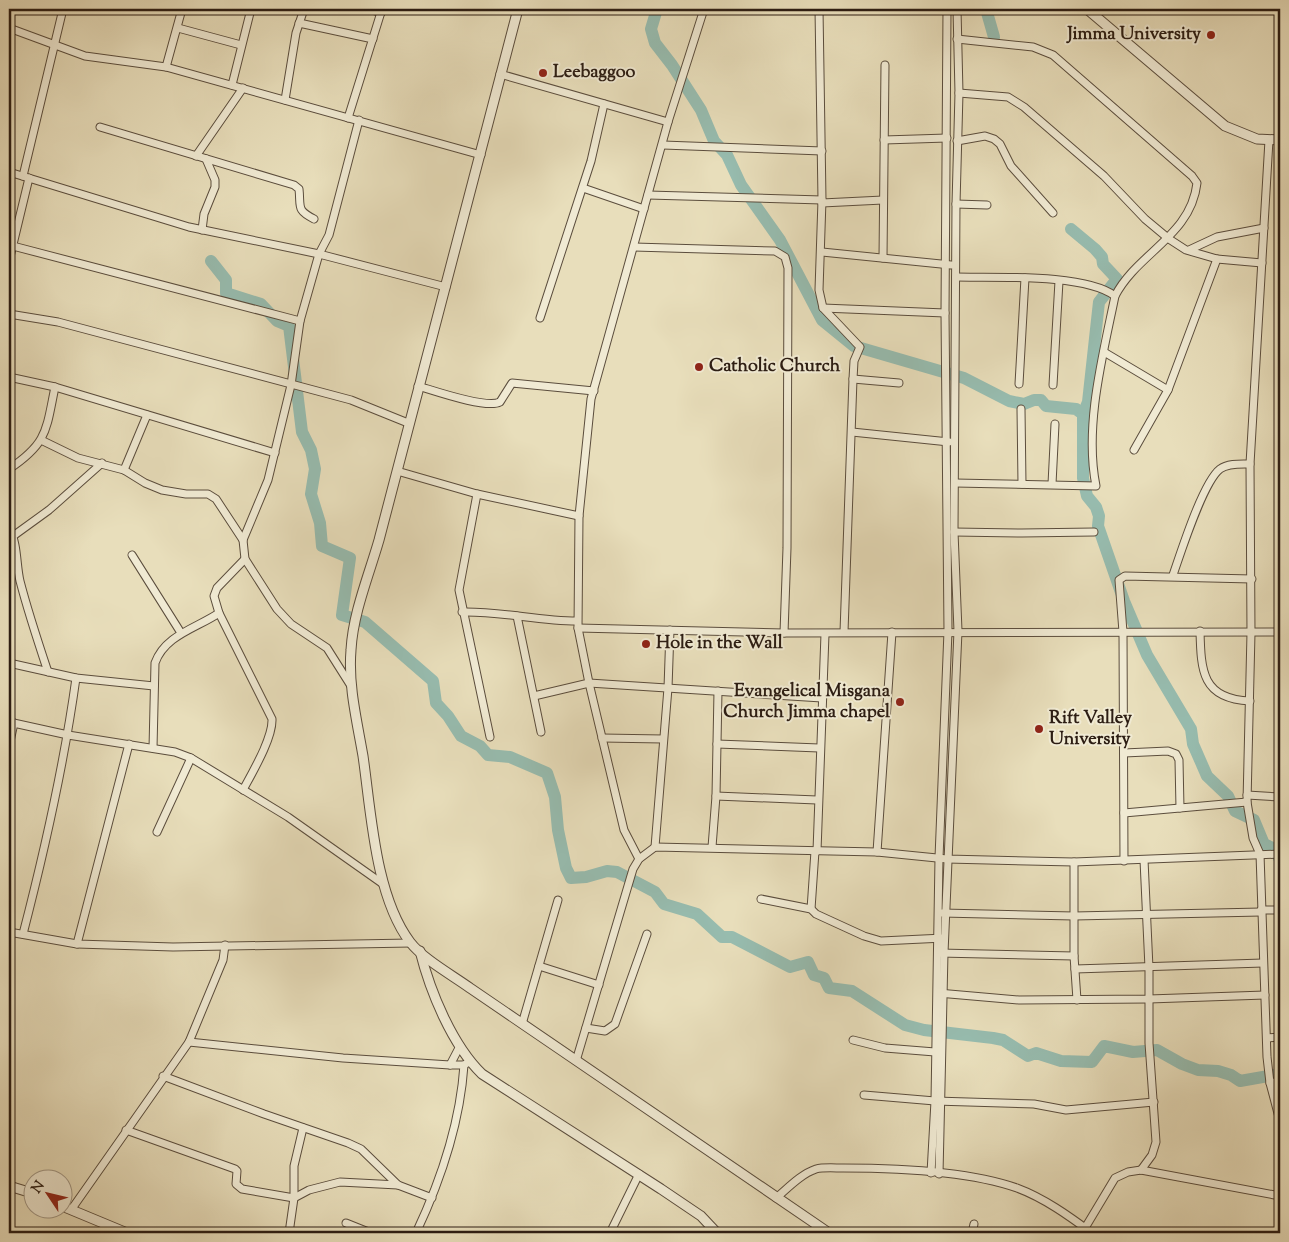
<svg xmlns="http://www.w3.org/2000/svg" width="1289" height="1242" viewBox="0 0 1289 1242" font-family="'Sorts Mill Goudy',serif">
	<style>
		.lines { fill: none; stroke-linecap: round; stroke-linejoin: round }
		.river { stroke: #97bcaf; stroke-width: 12 }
		.minor-casing { stroke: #5b4d3d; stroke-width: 9 }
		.tertiary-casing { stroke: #5b4d3d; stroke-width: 11 }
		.minor { stroke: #f0ead3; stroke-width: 7 }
		.tertiary { stroke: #f0ead3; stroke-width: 9 }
		.poi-dot { fill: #8f2418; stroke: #f0ead3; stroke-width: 2 }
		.labels { text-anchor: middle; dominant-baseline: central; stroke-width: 4; stroke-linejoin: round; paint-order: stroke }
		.poi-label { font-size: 18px; font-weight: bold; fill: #2c1d13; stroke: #f0ead3; text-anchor: start }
	</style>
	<rect width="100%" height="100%" fill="#e8debb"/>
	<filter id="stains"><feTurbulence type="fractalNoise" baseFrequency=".004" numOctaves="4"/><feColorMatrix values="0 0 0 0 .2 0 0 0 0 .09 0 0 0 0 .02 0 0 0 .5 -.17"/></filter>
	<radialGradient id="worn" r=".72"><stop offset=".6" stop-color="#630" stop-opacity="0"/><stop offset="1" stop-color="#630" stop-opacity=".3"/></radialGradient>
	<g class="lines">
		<!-- river -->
		<g class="river">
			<path d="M657,9L651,29L655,43L672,65L701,110L714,141L727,155L741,185L780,240L822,320L854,346L964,378L1009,401L1024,404L1034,400H1041L1046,406L1076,409L1083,414V478L1087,496L1096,507L1099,516L1098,526L1124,601L1147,655L1191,729L1193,744L1207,776L1228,796L1235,811L1254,820L1264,844L1275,849L1280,860"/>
			<path d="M986,9L994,37"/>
			<path d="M1071,229L1095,249L1102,257L1103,264L1117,279L1099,302L1088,402L1083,414"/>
			<path d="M211,261L226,280V293L261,304L277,321L289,326L302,432L311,450L315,469L311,494L320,523L322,546L350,558L342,615L365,622L433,681L436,703L448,716L461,736L480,746L488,755L510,757L547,773L555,797L558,830L566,868L571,878L586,877L607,871L617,872L655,892L664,904L697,914L722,937H732L790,967L808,962L814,975L824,978L829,988L852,991L905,1025L924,1030L993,1038L1003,1040L1028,1056L1036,1053L1061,1061L1092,1062L1104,1046L1133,1052L1157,1050L1182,1064L1198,1070L1218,1071L1231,1075L1240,1081L1280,1074"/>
		</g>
		<defs>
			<g id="minor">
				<path d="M370,9L381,13"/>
				<path d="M819,9L822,200L819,290L823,308L860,347L854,361L853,379L844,632"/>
				<path d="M299,23L373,39"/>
				<path d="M9,28L85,56L166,67L481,155"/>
				<path d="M178,28L241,45"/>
				<path d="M166,67L182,9"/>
				<path d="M500,74L668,122"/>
				<path d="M232,85L251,9"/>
				<path d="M959,93L1008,97L1024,107L1104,176L1145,219L1169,239L1186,250L1217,259L1262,263"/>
				<path d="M285,100L296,33L304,9"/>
				<path d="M348,118L382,9"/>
				<path d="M100,127L294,185L299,189C301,207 296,210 314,219"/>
				<path d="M884,140L947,138"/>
				<path d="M1269,140L1250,464L1251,633L1247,802L1253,838L1260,854L1267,1057L1270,1083L1280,1121"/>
				<path d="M957,141L985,136L994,139L1000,144L1011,166L1053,213"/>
				<path d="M663,145L822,151"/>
				<path d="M196,156L243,88"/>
				<path d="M9,172L189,227L319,254L446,287"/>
				<path d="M23,176L63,9"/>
				<path d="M583,188L644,209"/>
				<path d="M648,195L822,200"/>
				<path d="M822,203L883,200"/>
				<path d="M956,204L987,205"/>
				<path d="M202,230L204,214L215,187V180L206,159"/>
				<path d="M9,245L300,321"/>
				<path d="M634,247L775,251L785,257L788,268L787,548L784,633"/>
				<path d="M1189,250L1217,237L1264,228"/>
				<path d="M822,252L951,265"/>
				<path d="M883,258L885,65"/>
				<path d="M9,261L29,178"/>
				<path d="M956,277C995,278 1085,273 1115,296"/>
				<path d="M823,308L945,313"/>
				<path d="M9,314L58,322L351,400L408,423"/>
				<path d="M540,318L591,161L604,104"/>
				<path d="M1104,352L1168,390"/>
				<path d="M9,377L55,387L275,453"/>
				<path d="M853,379L899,383"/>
				<path d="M1019,384L1025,278"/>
				<path d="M1053,385L1059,281"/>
				<path d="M418,386C435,391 486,409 500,402L512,383L594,391"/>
				<path d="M1021,409L1022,484"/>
				<path d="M852,432L949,442"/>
				<path d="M41,440L78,458L124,470L145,483L162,490L186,494H208L216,499L243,540"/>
				<path d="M1134,450L1168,390L1217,259"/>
				<path d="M9,469C48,443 46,430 55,387"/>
				<path d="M124,470L147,415"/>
				<path d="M397,471L477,494L579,516"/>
				<path d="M955,483L1096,486C1084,426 1103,355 1115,296C1137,253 1191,236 1197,183L1192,176L1053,55L1033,47L957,39"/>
				<path d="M1052,484L1055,424"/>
				<path d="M477,494L459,590L490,737"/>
				<path d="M9,528C18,544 16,564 20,581C28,612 38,642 48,672"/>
				<path d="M954,532L1022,533L1094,532"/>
				<path d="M9,539L49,510L102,463"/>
				<path d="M132,555L181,633"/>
				<path d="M1173,575C1181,552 1203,482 1220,469C1228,463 1241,464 1250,464"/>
				<path d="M462,612C501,611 538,621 577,621"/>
				<path d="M219,613L272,719C273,738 252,773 243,790"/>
				<path d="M517,616L541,732"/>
				<path d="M578,628L784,633L1280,632"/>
				<path d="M1200,631C1201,671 1202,699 1250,701"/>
				<path d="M9,663L76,678L154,686"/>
				<path d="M351,686L327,648L291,624L277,609L245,559L243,540L268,480L291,385L300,321L319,254L329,235L359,120"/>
				<path d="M534,696L589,683L822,698"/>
				<path d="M9,722L68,735L175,752L191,758L288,817L383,884"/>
				<path d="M602,738L663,739"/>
				<path d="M717,744L819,748"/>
				<path d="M9,746L14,723"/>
				<path d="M153,748L155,663C165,635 197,628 219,613L214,596L217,588L245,559"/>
				<path d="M1124,753L1168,751L1176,754L1179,760L1180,808"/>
				<path d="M1247,795L1280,797"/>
				<path d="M716,796L817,800"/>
				<path d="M1124,813L1247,802"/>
				<path d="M157,832L191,758"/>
				<path d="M655,847L668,688L670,630"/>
				<path d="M712,847L716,796L718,691"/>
				<path d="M817,851L825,634"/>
				<path d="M877,852L892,632"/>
				<path d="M639,859L624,830L589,683L578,628L579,516L591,399L668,122L704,9"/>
				<path d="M1124,861L1123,632L1119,580L1125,576L1252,579"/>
				<path d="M1074,862V956L1077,1000"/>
				<path d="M761,899L811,909L816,914L864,936L881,941L944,938"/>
				<path d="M811,909L815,851"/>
				<path d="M1261,910H1280"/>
				<path d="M942,913L1074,916L1261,912"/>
				<path d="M9,932L77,944L173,947L411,943"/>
				<path d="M23,934C45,849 64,765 76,678"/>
				<path d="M77,944L129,744"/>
				<path d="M939,953L1074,956"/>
				<path d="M539,966L599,985"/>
				<path d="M1075,969L1263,963"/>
				<path d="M938,993L1019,1000L1149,999L1265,995"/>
				<path d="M522,1024L558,900"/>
				<path d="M586,1028L605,1031L615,1024L647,934"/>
				<path d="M1267,1038L1280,1037"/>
				<path d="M853,1040L885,1048L935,1052"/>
				<path d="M189,1042L343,1058L450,1065H464L469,1062"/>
				<path d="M576,1061L633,869L639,859L655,847L877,852L947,859L1074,862L1280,854"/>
				<path d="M450,1065L460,1046"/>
				<path d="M163,1076L264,1114L348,1143L361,1149L398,1185L432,1198"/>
				<path d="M1270,1083L1280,1081"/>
				<path d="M864,1095L935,1101L1034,1104L1066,1110L1154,1102"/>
				<path d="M126,1130L235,1169L237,1171L236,1184L242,1189L294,1198L309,1190L340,1182L398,1185"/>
				<path d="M1141,1170L1152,1155L1156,1142L1149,1043V968L1144,860"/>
				<path d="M931,1173L935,1101L939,858L948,631L945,313L947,9"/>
				<path d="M939,1174L944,953L958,631L954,532L956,204L959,93L957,9"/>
				<path d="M776,1198C788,1188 801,1174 816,1169C823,1167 835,1168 843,1168C895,1168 968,1171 1017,1188C1044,1198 1069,1216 1092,1233"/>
				<path d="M71,1210L189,1042L223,960L225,945"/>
				<path d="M346,1223L371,1233"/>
				<path d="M101,1233L106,1224"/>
				<path d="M289,1233L294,1198V1166L303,1128"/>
				<path d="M416,1233C441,1180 460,1125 464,1065"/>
				<path d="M610,1233L639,1174"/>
				<path d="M972,1233L974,1224"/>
				<path d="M1082,1233L1115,1178L1128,1172L1141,1170L1280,1196"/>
			</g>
			<g id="tertiary">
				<path d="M518,9L379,540C369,575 353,613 351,650C348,685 357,721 363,756C371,811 375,896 410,942C423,959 452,975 470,988L829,1233"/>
				<path d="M1087,9L1225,126L1257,139L1280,140"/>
				<path d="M420,951C430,991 452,1045 482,1074L661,1189L701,1216L717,1233"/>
				<path d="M9,1186L32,1193"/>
				<path d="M62,1206L127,1233"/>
			</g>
		</defs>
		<!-- minor casing -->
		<use href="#minor" class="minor-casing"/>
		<!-- tertiary casing -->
		<use href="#tertiary" class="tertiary-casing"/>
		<!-- minor -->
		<use href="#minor" class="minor"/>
		<!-- tertiary -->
		<use href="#tertiary" class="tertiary"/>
	</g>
	<!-- markers -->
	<g class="poi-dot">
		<circle cx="1211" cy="35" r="5"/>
		<circle cx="543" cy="73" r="5"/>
		<circle cx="699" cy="367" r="5"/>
		<circle cx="646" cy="644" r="5"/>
		<circle cx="900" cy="702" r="5"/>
		<circle cx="1039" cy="729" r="5"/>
	</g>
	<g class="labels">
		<!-- poi labels -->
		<g class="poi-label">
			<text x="1201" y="35" text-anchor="end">Jimma University</text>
			<text x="553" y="73">Leebaggoo</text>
			<text x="709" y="367">Catholic Church</text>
			<text x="656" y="644">Hole in the Wall</text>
			<text x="890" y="692" text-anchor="end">Evangelical Misgana<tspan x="890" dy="21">Church Jimma chapel</tspan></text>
			<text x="1049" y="719">Rift Valley<tspan x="1049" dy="21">University</tspan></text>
		</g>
	</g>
	<!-- margin -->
	<rect width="1289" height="1242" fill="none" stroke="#e8debb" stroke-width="30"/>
	<rect x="10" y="10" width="1269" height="1222" fill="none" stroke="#2c1d13" stroke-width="2.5"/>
	<rect x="15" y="15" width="1259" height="1212" fill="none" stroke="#2c1d13"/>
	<!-- north arrow -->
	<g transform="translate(48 1194) rotate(305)"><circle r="24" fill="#f0ead3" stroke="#a29886"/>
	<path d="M0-4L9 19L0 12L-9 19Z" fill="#8f2418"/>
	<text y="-8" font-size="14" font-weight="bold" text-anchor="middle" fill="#2c1d13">N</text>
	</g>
	<rect width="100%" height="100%" filter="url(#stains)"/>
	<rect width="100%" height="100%" fill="url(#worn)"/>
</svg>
